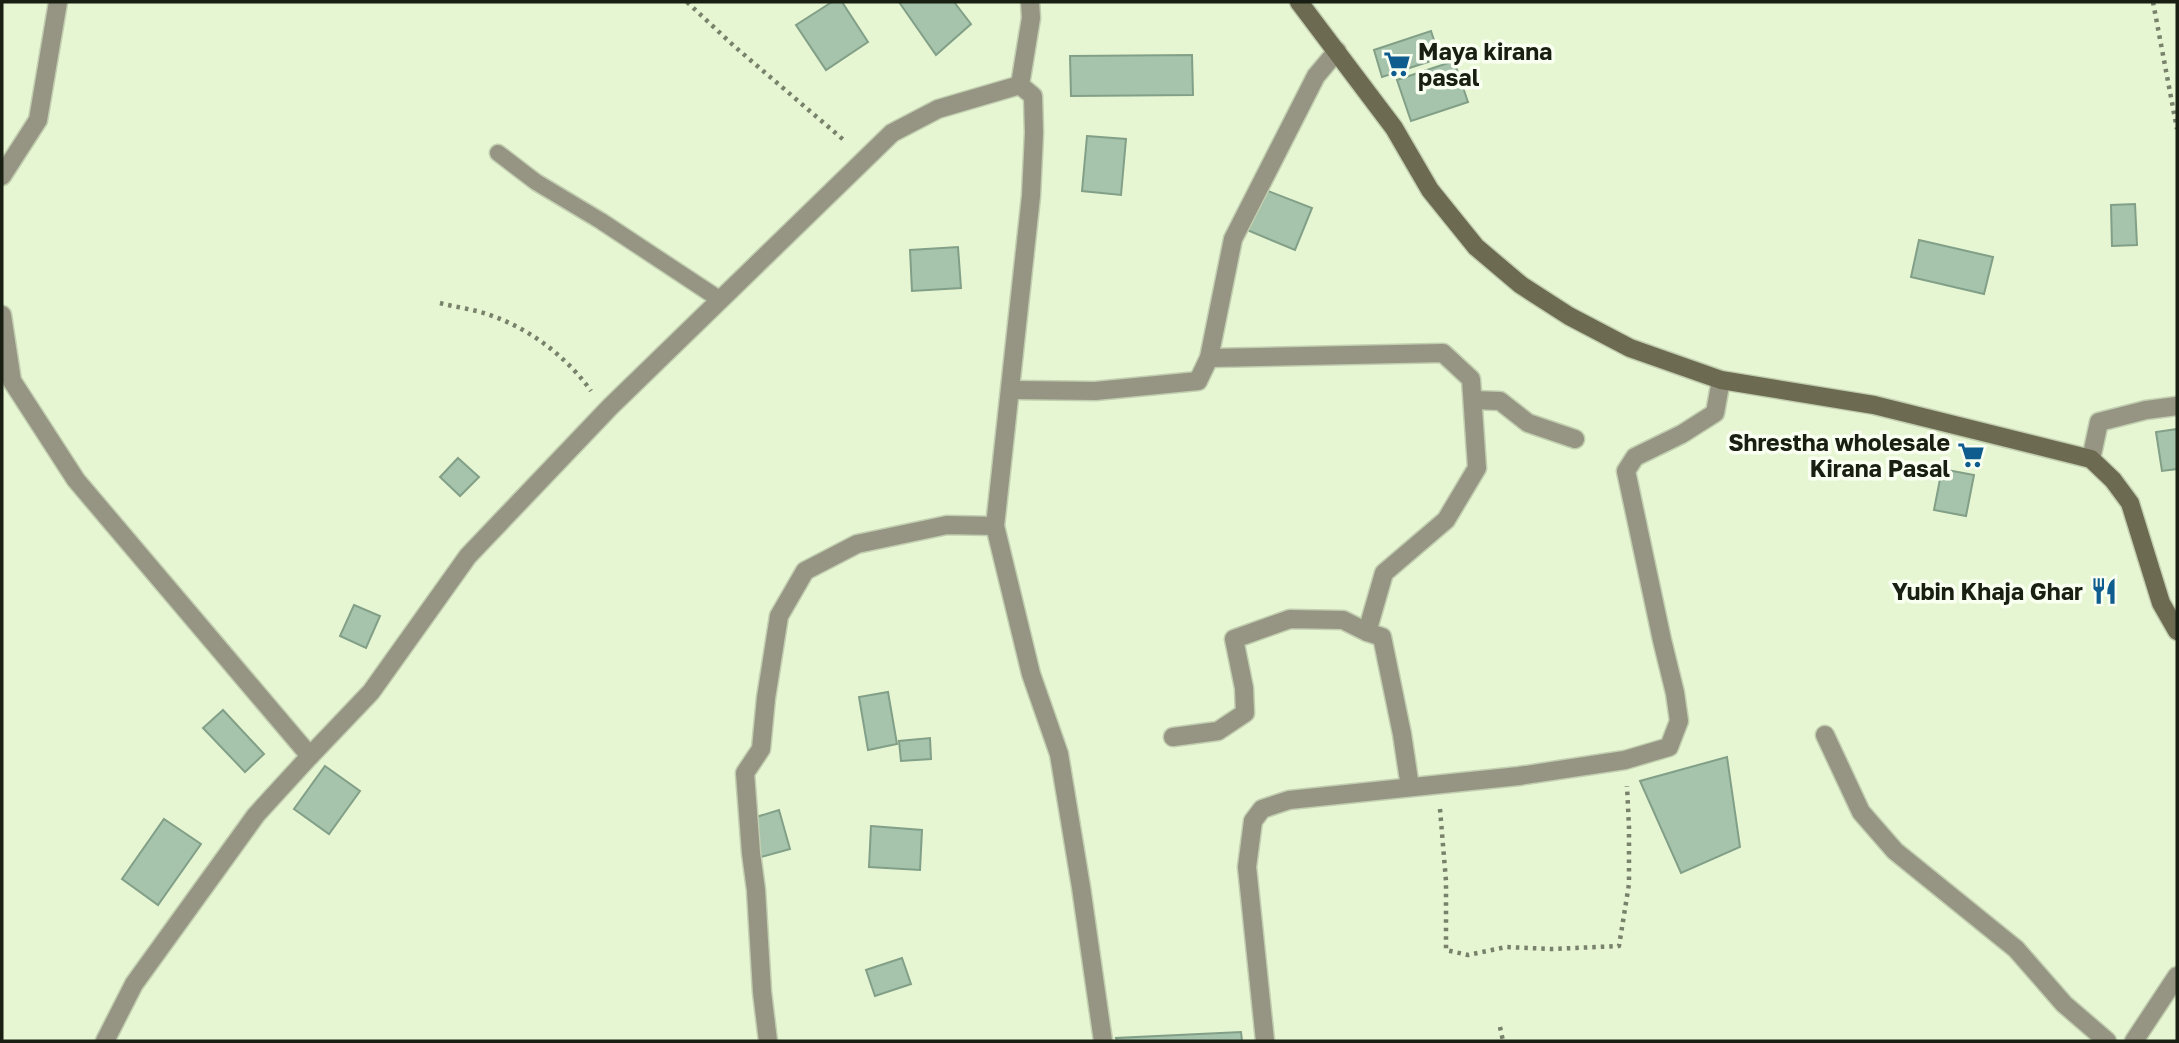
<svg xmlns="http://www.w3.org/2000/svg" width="2179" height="1043" viewBox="0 0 2179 1043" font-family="'Golos Text',sans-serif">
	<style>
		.building { fill: #a5c4ab; stroke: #829f87; stroke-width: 2 }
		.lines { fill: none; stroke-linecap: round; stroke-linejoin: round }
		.lane-casing { stroke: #c1ceaf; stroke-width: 19 }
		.street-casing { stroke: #c1ceaf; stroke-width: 21 }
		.secondary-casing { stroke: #c1ceaf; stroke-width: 21 }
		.path { stroke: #78826b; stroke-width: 4.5; stroke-dasharray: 3.5 5; stroke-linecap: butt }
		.lane { stroke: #969584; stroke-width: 16 }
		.street { stroke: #969584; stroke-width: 18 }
		.secondary { stroke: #6d6a52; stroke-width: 18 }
		.labels { text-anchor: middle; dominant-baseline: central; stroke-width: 7; stroke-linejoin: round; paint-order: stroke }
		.poi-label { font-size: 23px; font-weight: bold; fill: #191f12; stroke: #f9fff1; text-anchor: end }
	</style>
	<rect width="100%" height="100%" fill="#e6f5d2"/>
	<!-- building -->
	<g class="building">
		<path d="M832,2H842L868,42L826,70L796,25Z"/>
		<path d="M899,2H954L971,24L936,55Z"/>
		<path d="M1431,31L1440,58L1382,77L1374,50Z"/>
		<path d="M1192,55L1193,95L1071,96L1070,56Z"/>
		<path d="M1454,61L1468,102L1411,121L1397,80Z"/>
		<path d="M1087,136L1126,139L1121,195L1082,191Z"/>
		<path d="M1263,189L1312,208L1295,250L1247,230Z"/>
		<path d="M2135,204L2137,245L2112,246L2111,205Z"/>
		<path d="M1919,240L1993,257L1984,294L1911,277Z"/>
		<path d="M958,247L961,288L912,291L910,250Z"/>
		<path d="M2177,429V469L2162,471L2156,432Z"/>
		<path d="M458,458L479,477L460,496L440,477Z"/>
		<path d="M1942,469L1974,475L1966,516L1934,510Z"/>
		<path d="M354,605L380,616L366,648L340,636Z"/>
		<path d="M888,692L897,744L868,750L859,697Z"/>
		<path d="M223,710L264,754L245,772L203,728Z"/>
		<path d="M930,738L931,759L901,761L899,741Z"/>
		<path d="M1727,757L1740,847L1681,873L1640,781Z"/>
		<path d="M325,766L360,791L329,834L294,809Z"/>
		<path d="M779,810L790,849L761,857L750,819Z"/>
		<path d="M164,819L201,844L158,905L122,879Z"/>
		<path d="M871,826L922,830L920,870L869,867Z"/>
		<path d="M902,958L911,984L875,996L866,970Z"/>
		<path d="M1241,1032L1242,1041H1117L1116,1038Z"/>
	</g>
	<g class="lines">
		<defs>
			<path id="lane" d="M498,153L536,182L601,221L719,299"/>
			<g id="street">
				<path d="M1030,2L1031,18L1020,85L1033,96L1034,133L1031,196L995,526L1031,674L1059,754L1081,887L1103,1041"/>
				<path d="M2,176L38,120L58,2"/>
				<path d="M2,315L12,381L76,480L310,756L256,815L134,984L105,1041"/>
				<path d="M1209,358L1443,353L1471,379L1477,468L1446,520L1384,573L1367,632"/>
				<path d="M1011,390L1095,391L1198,381L1209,358L1233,239L1316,76L1337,51"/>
				<path d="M1473,400L1500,401L1528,423L1575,439"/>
				<path d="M2091,459L2099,422L2146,410L2177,406"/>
				<path d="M1825,735L1861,812L1895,851L2016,949L2064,1004L2107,1041"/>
				<path d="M1173,737L1218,731L1245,713L1244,688L1234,639L1290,619L1343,620L1367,632L1382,637L1402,734L1410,787"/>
				<path d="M310,756L371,692L468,556L610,407L892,133L938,109L1020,85"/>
				<path d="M768,1041L762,992L756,890L751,853L745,773L761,749L766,698L779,616L805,571L857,544L947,525L995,526"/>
				<path d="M1265,1041L1247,867L1253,821L1262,809L1289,800L1519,776L1625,760L1669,747L1679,721L1675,693L1662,640L1626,471L1635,457L1682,434L1715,413L1721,380"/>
				<path d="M2134,1041L2177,976"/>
			</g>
			<path id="secondary" d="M1299,2L1394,128L1430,190L1476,247L1521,285L1569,316L1630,348L1721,380L1874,405L2091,459L2113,480L2130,503L2161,603L2177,631"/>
		</defs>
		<!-- lane casing -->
		<use href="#lane" class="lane-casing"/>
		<!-- street casing -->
		<use href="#street" class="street-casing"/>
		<!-- secondary casing -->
		<use href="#secondary" class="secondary-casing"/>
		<!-- path -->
		<g class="path">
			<path d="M687,2L734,46L846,142"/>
			<path d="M2153,2L2177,129"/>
			<path d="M440,303C455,307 472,309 487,314C529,328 566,356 591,391"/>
			<path d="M1440,809L1446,881V950L1468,955L1506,947L1551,949L1619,946L1629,884V827L1627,786"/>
			<path d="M1500,1027L1503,1041"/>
		</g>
		<!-- lane -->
		<use href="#lane" class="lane"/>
		<!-- street -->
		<use href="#street" class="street"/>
		<!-- secondary -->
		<use href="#secondary" class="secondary"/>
	</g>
	<!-- icons -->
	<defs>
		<symbol id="supermarket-bare" viewBox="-9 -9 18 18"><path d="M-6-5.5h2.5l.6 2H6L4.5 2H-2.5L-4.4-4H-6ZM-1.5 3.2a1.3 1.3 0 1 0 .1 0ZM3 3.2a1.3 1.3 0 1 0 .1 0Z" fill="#0f5c8f" stroke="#f9fff1" stroke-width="2.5" paint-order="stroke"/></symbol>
		<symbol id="restaurant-bare" viewBox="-9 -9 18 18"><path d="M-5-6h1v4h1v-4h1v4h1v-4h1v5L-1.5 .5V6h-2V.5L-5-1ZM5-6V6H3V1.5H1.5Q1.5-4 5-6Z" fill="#0f5c8f" stroke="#f9fff1" stroke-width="2.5" paint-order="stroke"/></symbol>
	</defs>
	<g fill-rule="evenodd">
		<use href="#supermarket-bare" x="1378" y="45" width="38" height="38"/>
		<use href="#supermarket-bare" x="1952" y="436" width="38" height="38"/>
		<use href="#restaurant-bare" x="2085" y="572" width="38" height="38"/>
	</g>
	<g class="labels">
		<!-- poi labels -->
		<g class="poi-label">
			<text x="1418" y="51" text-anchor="start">Maya kirana<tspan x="1418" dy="26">pasal</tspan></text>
			<text x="1950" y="442">Shrestha wholesale<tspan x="1950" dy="26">Kirana Pasal</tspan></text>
			<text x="2083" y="591">Yubin Khaja Ghar</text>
		</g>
	</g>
	<!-- border -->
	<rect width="2179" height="1043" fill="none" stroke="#191f12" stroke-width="7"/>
</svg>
